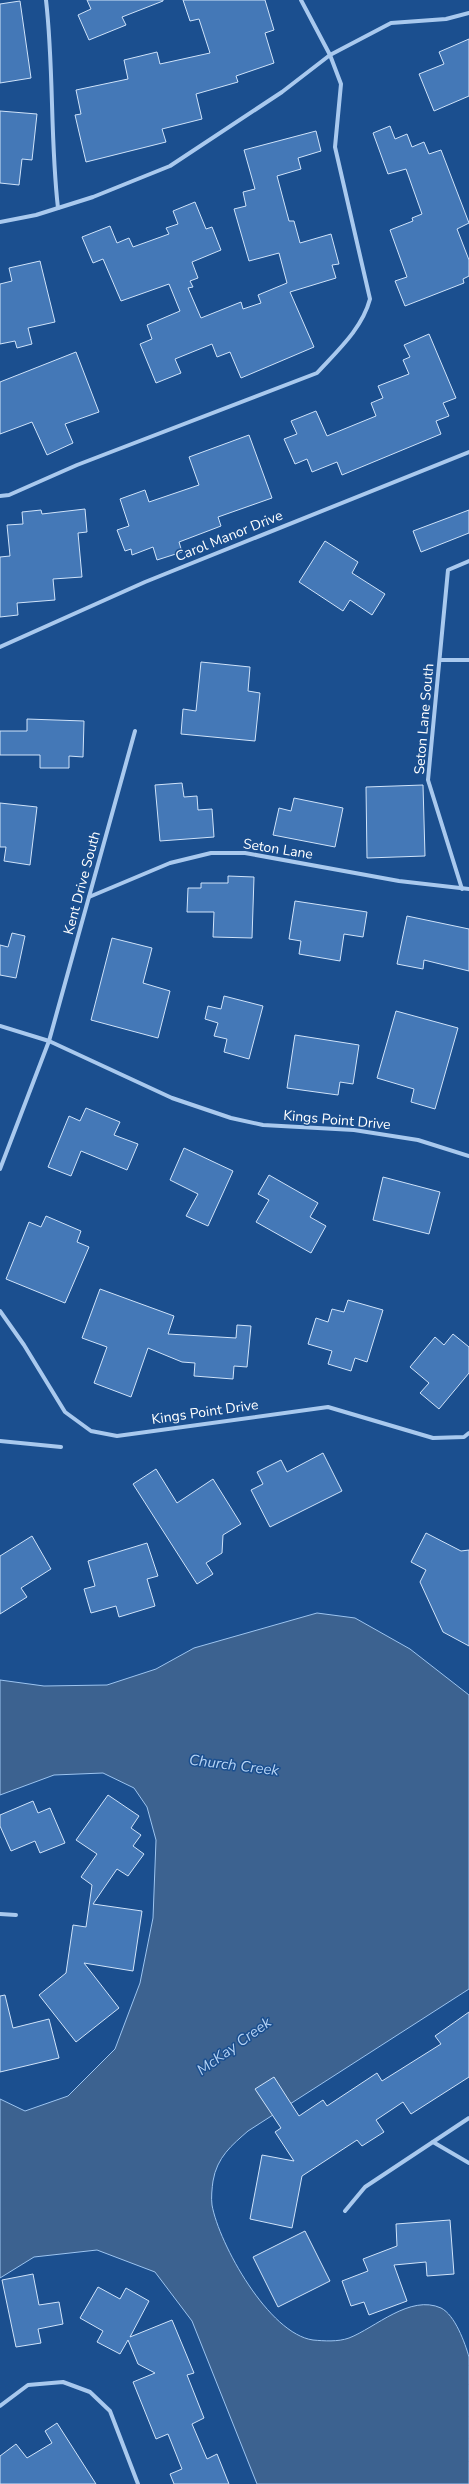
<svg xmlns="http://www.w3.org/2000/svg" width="469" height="2484" viewBox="0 0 469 2484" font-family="'Nunito Sans',sans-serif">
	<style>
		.water { fill: #3c6290; stroke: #9cc4f0 }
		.building { fill: #4478b7; stroke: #cfe3fa }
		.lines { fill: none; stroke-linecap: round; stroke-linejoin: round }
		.street { stroke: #a9c9ee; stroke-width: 4 }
		.labels { text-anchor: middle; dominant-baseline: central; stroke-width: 3; stroke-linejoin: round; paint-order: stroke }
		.street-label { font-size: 14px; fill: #fff; stroke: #1b4f8f }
		.water-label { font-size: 15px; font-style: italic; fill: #b5d3f5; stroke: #1b4f8f }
	</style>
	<rect width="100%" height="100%" fill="#1b4f8f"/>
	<!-- water -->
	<path class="water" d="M317,1613L355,1618L410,1649L469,1695V1989L248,2131C232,2145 217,2157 213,2181C212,2188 211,2198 212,2205C219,2244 269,2334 313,2340C324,2341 338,2342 349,2338C375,2328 410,2294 441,2308C455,2315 465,2343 469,2357C469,2368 469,2382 469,2393C469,2424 469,2454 469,2484H257L192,2321L155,2272L97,2250L34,2257L0,2278V2099L25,2111L68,2096L115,2049L140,1983L153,1918L156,1840L147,1807L134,1788L103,1773L54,1775L0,1795V1680L44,1686L107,1685L156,1669L194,1648Z"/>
	<!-- building -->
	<g class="building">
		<path d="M87,0H163V1L122,17L126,25L89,40L78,15L91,9Z"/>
		<path d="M183,0H265L274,30L265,33L274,63L236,76L238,82L196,94L202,119L162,129L166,142L86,162L75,115L81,114L76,90L128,79L124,60L157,52L160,64L210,53L199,19L190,21Z"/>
		<path d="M20,1L31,78L0,83V4Z"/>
		<path d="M469,39V96L434,111L419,74L444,64L439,52Z"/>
		<path d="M0,111L37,114L32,160L22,159L19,185L0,183Z"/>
		<path d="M390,126L395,139L407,134L412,147L424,142L429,154L441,150L469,223L457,229L469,260V276L463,279L464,283L405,306L395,281L407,277L390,230L413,221L412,218L422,214L406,169L388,174L373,133Z"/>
		<path d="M316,131L321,151L298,158L301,169L277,176L289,221H294L300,243L331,234L339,264L332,265L336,278L290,292L314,347L241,378L230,352L217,357L212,344L175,359L181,373L156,383L140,344L152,339L147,325L180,311L169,284L121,301L103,259L93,263L82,237L110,226L117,243L129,238L133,247L169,234L166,228L178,224L173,211L195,202L206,229L212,227L221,250L192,262L198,278L190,281L193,287L188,288L201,318L241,302L243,309L261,303L258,295L287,283L279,253L249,261L234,209L246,206L243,192L255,189L244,150Z"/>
		<path d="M40,261L55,322L28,328L32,344L17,348L15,341L0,344V284L12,281L9,268Z"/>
		<path d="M429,334L456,398L443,403L449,416L436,421L441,434L342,475L337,462L312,472L307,459L295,464L284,439L297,434L291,421L316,411L327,436L376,416L371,403L383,398L378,386L409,374L403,360L410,357L404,345Z"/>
		<path d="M76,352L99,412L65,424L73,443L47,455L32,422L0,434V382Z"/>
		<path d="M249,435L272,498L218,517L221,526L179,542L182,552L157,560L153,547L132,555L131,549L125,551L117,530L129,526L120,499L145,490L149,502L199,485L189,457Z"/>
		<path d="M85,509L87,532L78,533L82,577L53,579L55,600L17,603L18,615L0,617V557L10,556L7,525L23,524L22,512L41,510L42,514Z"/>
		<path d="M469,510V533L421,552L413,531Z"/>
		<path d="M325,541L358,562L352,573L385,594L372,615L350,600L343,611L299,582Z"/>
		<path d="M201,662L250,667L248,691L260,693L255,741L181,734L183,709L196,711Z"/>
		<path d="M27,719L84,721L83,757L69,756V768H40V755H0V731H27Z"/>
		<path d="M182,783L184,797L197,796L198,810L212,809L214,837L160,841L155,785Z"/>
		<path d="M423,785L425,856L367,858L366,787Z"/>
		<path d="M294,798L343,808L335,847L273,835L279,808L291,811Z"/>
		<path d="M0,803L37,807L30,865L4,861L6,847H0Z"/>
		<path d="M228,876L254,877L252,938L213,937L214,912H187L188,888H201V883H228Z"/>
		<path d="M295,901L367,912L363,937L344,934L340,961L299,954L301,941L289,939Z"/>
		<path d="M407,916L469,929V971L424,960L423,969L397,964Z"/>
		<path d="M12,933L25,936L16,978L0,975V945L8,947Z"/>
		<path d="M112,938L152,948L143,983L170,991L158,1038L91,1020Z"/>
		<path d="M224,996L263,1006L249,1059L224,1052L227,1039L214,1036L218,1023L205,1019L208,1006L221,1009Z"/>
		<path d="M396,1011L458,1028L435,1109L411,1102L414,1089L377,1078Z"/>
		<path d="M295,1035L359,1045L353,1084L340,1082L338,1095L287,1088Z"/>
		<path d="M86,1108L120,1122L114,1135L138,1144L127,1170L81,1151L71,1176L48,1167L69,1116L80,1121Z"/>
		<path d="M184,1148L233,1171L208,1226L186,1216L198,1194L170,1180Z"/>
		<path d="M269,1175L318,1203L310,1217L326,1226L311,1253L256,1222L269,1200L258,1194Z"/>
		<path d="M383,1177L440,1192L429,1234L373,1220Z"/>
		<path d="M46,1216L81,1231L77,1242L89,1247L65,1303L6,1279L29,1222L41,1227Z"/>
		<path d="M100,1289L174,1316L168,1334L236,1338L237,1325L251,1326L247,1367L234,1366L233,1379L194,1376L195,1363L182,1362L148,1348L131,1397L94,1383L107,1347L82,1338Z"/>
		<path d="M348,1300L383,1310L367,1362L355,1358L351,1371L328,1364L332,1351L308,1344L316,1318L328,1322L332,1309L344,1312Z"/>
		<path d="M453,1334L469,1347V1373L439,1409L420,1393L429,1383L410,1367L435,1337L444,1345Z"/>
		<path d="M323,1453L342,1491L270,1527L251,1490L263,1484L257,1472L281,1460L287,1472Z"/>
		<path d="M156,1469L177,1503L213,1479L241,1524L223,1535L222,1553L206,1563L213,1574L197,1584L133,1484Z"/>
		<path d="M426,1533L461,1551L469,1550V1646L443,1632L420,1582L426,1570L411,1562Z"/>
		<path d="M32,1536L51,1569L21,1588L27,1597L0,1614V1556Z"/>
		<path d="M147,1543L158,1576L147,1579L155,1606L119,1617L116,1606L91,1613L84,1589L95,1586L88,1561Z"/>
		<path d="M108,1795L139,1816L131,1828L141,1835L133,1846L144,1854L128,1876L117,1869L93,1904L142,1911L133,1971L84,1963L119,2008L76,2042L39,1995L66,1973L73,1925L86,1927L92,1885L81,1877L97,1854L76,1840Z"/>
		<path d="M33,1801L38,1813L50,1808L65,1843L40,1853L35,1841L11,1851L0,1826V1815Z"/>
		<path d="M5,1995L13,2028L49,2019L59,2058L0,2072V1996Z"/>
		<path d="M469,2012V2077L411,2114L403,2102L376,2120L384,2132L362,2146L357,2140L302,2176L292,2228L250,2219L262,2155L294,2161L275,2132L281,2128L255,2089L274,2077L299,2116L323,2100L327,2106L377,2073L382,2081L441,2044L435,2036Z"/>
		<path d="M450,2220L454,2274L427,2276L426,2262L394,2265L407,2301L369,2315L364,2302L351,2306L342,2281L368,2271L363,2259L397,2246L396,2224Z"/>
		<path d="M305,2231L330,2281L278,2307L253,2257Z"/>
		<path d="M33,2274L39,2305L59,2302L63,2324L38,2329L41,2343L16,2347L2,2280Z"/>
		<path d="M98,2287L120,2299L126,2288L149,2301L130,2337L172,2320L194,2373L187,2375L204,2418L192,2424L207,2459L217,2454L229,2484H174L170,2474L182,2469L168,2434L156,2439L133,2382L155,2373L138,2364L128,2340L120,2354L97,2342L103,2331L80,2318Z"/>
		<path d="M57,2423L96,2484H0V2456L16,2444L27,2458L52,2443L45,2431Z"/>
	</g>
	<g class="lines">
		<!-- street -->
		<g class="street">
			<path d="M46,0C54,69 50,139 58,208"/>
			<path d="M0,222L36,215L93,197L170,166L282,92L330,55L391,23L446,19L469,13"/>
			<path d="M0,496L9,495L77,465L317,373C337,351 362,329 370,299L335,147L341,84L330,55L301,0"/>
			<path d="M0,647L145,582L469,452"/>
			<path d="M440,660H469"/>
			<path d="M462,889L428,780L448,570L469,561"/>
			<path d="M89,897L170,863L211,853H245L399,881L469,889"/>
			<path d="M0,1026L49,1041L172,1098L231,1118L263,1125L354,1130L418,1140L469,1156"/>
			<path d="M0,1169L49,1041L135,731"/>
			<path d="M0,1311L24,1345L65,1412L91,1431L117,1436L328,1407L433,1438L464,1437L469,1433"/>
			<path d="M0,1441L61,1447"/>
			<path d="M0,1914L16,1915"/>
			<path d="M433,2142L469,2163"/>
			<path d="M345,2211L365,2187L469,2118"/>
			<path d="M0,2406L28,2385L63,2382L90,2392L110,2411L138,2484"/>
		</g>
	</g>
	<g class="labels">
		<!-- street labels -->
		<g class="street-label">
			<text transform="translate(229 536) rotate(-22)">Carol Manor Drive</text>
			<text transform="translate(424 719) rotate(-85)">Seton Lane South</text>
			<text transform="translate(278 849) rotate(9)">Seton Lane</text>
			<text transform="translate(82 883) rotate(-75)">Kent Drive South</text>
			<text transform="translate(337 1120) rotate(5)">Kings Point Drive</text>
			<text transform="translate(205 1412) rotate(-8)">Kings Point Drive</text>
		</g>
		<!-- water labels -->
		<g class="water-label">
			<text transform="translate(234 1765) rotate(7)">Church Creek</text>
			<text transform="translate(234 2046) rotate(-36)">McKay Creek</text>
		</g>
	</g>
</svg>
